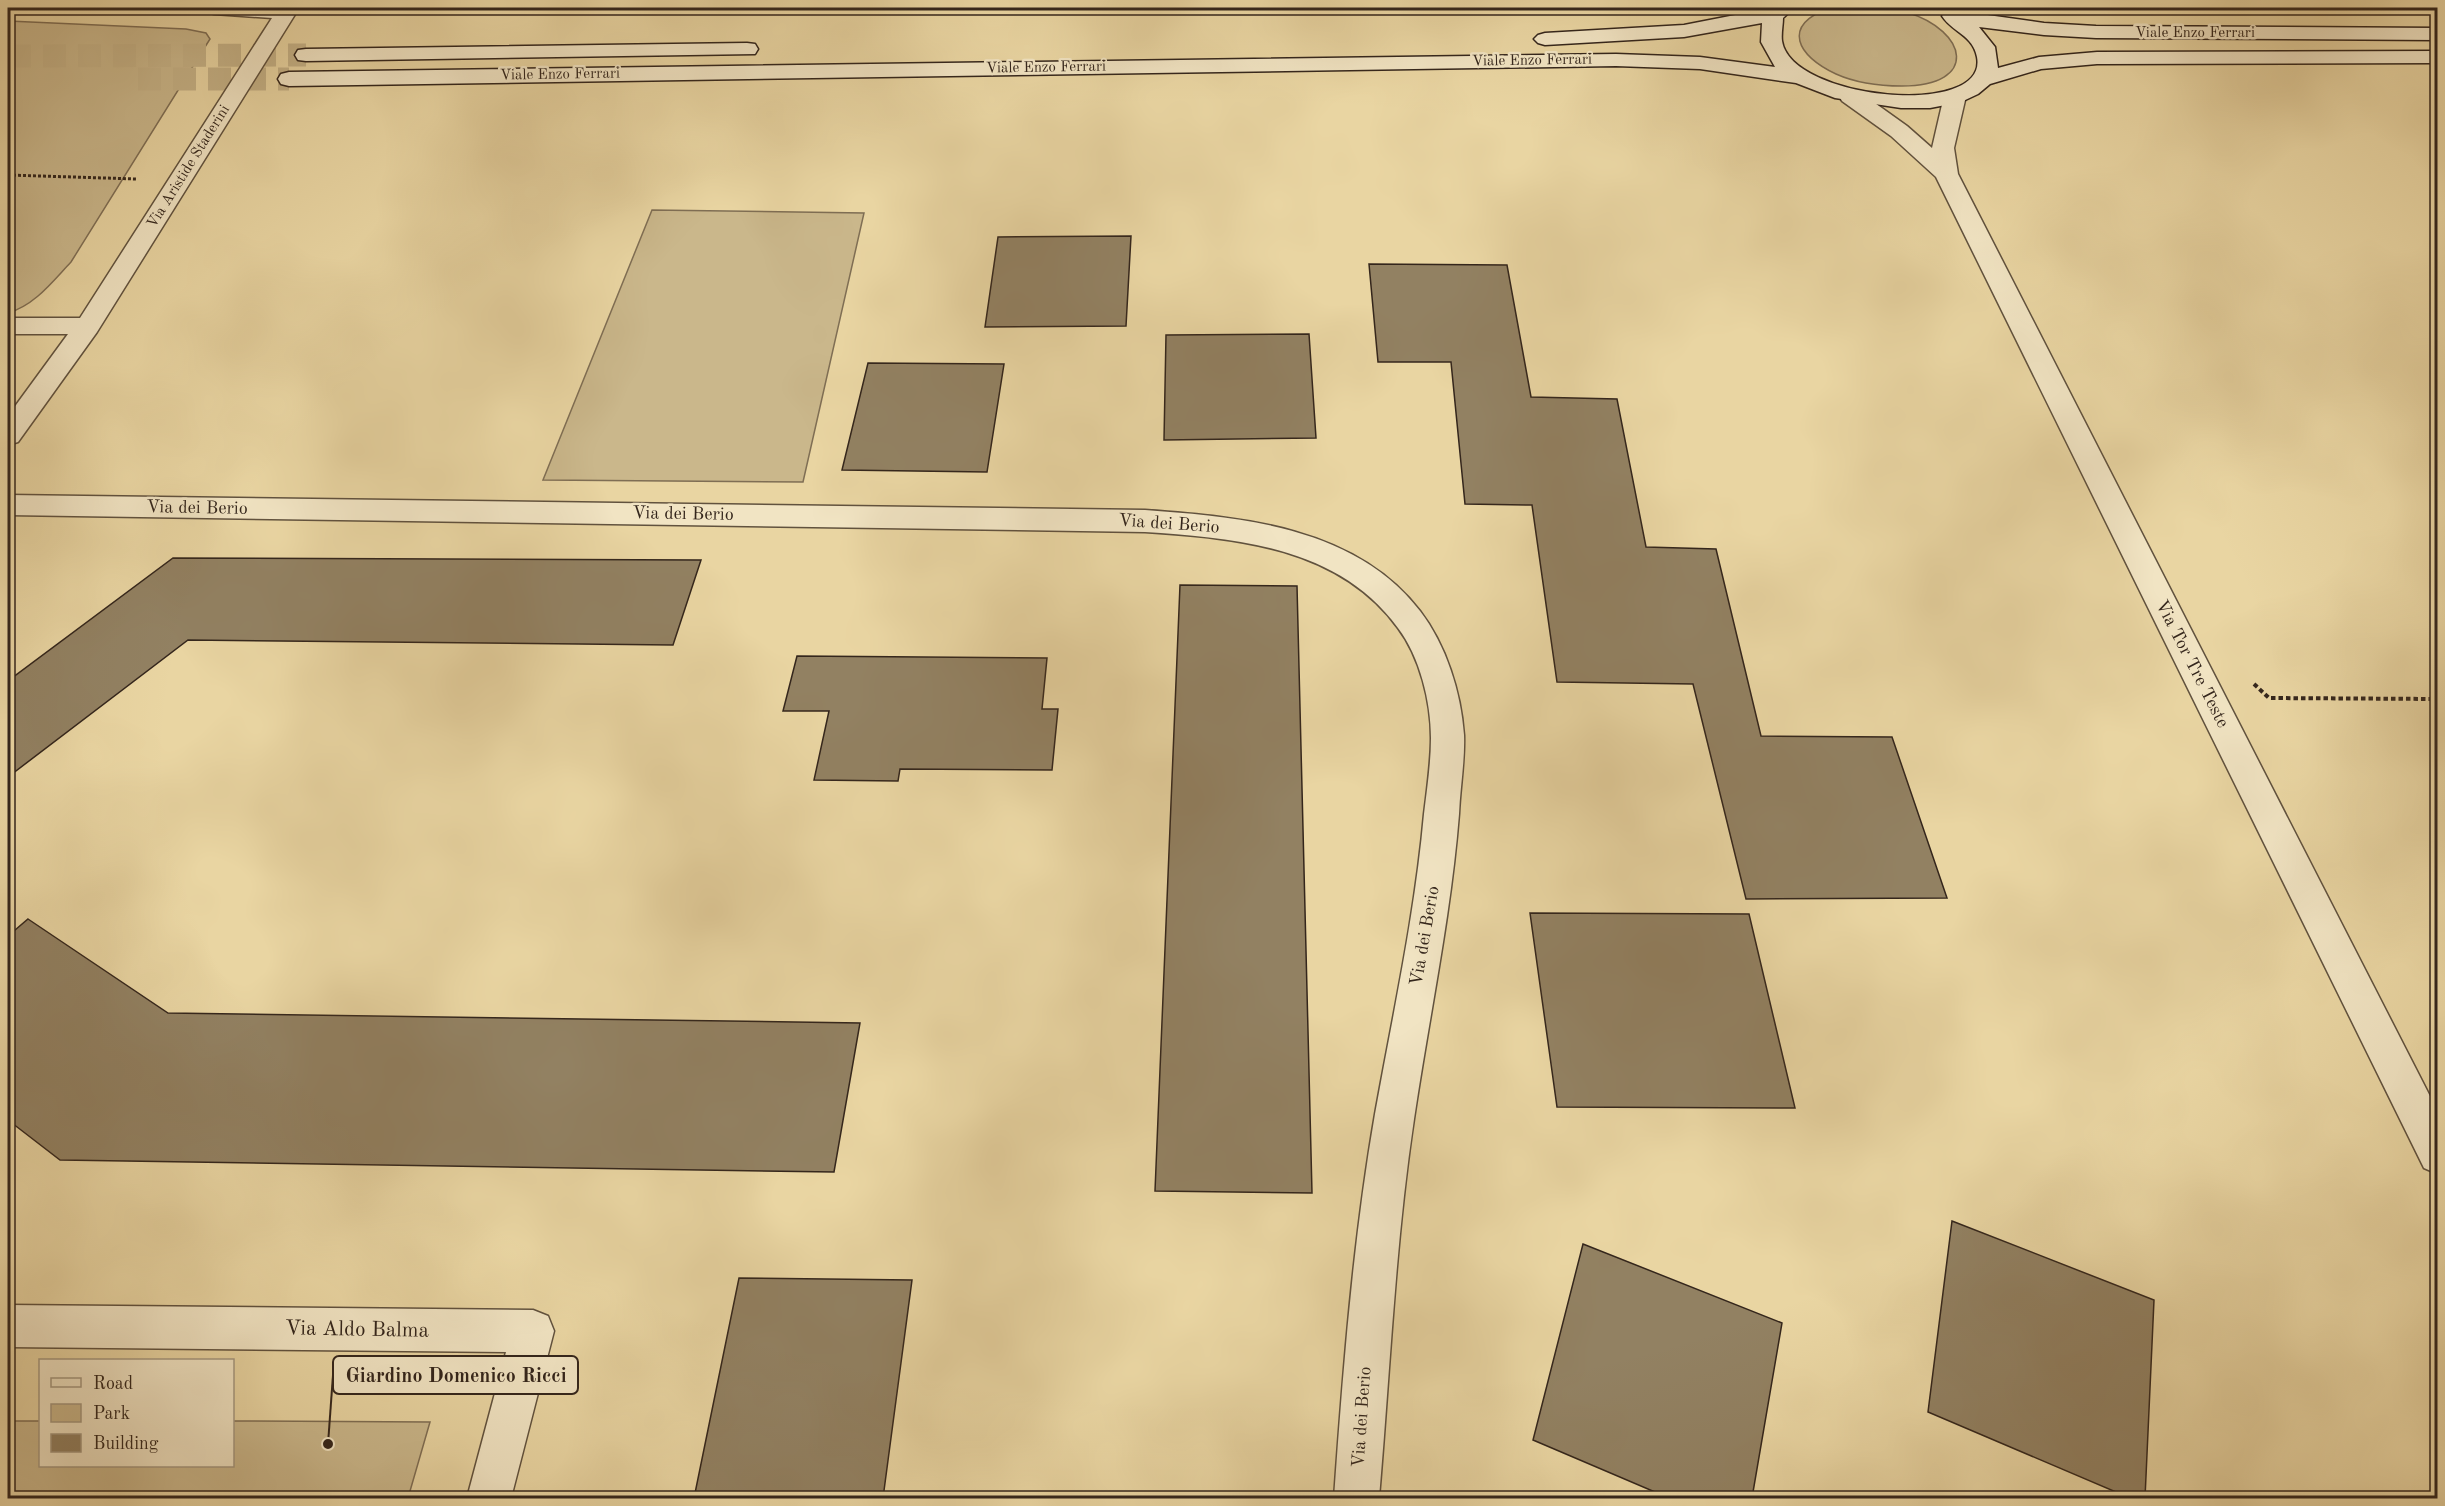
<svg xmlns="http://www.w3.org/2000/svg" width="2445" height="1506" viewBox="0 0 2445 1506" font-family="'Old Standard TT',serif">
	<style>
		.green { fill: #cab78b; stroke: #7f6e54; stroke-width: 1.5 }
		.building { fill: #928162; stroke: #34261c; stroke-width: 1.5 }
		.lines { fill: none; stroke-linecap: round; stroke-linejoin: round }
		.secondary-tunnel { stroke: #c5b287; stroke-width: 23; stroke-dasharray: 23 12; stroke-linecap: butt }
		.minor-casing { stroke: #61523e; stroke-width: 3 }
		.tertiary-casing { stroke: #61523e; stroke-width: 3 }
		.secondary-casing { stroke: #34261c; stroke-width: 3 }
		.path-far1 { stroke: #34261c; stroke-width: 3; stroke-dasharray: 3 2; stroke-linecap: butt }
		.path { stroke: #34261c; stroke-width: 4; stroke-dasharray: 4.5 3; stroke-linecap: butt }
		.minor { fill: #f1e4c3; fill-rule: evenodd }
		.tertiary { fill: #f1e4c3; fill-rule: evenodd }
		.secondary { fill: #f1e4c3; fill-rule: evenodd }
		.labels { text-anchor: middle; dominant-baseline: central; stroke-width: 5; stroke-linejoin: round; paint-order: stroke }
		.far-street-label { font-size: 15px; fill: #34261c; stroke: #f1e4c3 }
		.street-label { font-size: 18px; fill: #34261c; stroke: #f1e4c3 }
		.near-street-label { font-size: 21px; fill: #34261c; stroke: #f1e4c3 }
		.leader { fill: none; stroke: #34261c; stroke-width: 2 }
		.callout-dot { fill: #34261c; stroke: #f1e4c3; stroke-width: 2 }
		.callout { fill: #f1e4c3; stroke: #34261c; stroke-width: 2 }
		.callout-label { font-size: 20px; text-anchor: middle; font-weight: bold; fill: #34261c }
	</style>
	<rect width="100%" height="100%" fill="#e9d5a2"/>
	<filter id="stains"><feTurbulence type="fractalNoise" baseFrequency=".00333" numOctaves="4"/><feColorMatrix values="0 0 0 0 .2 0 0 0 0 .09 0 0 0 0 .02 0 0 0 .5 -.17"/></filter>
	<radialGradient id="worn" r=".72"><stop offset=".6" stop-color="#630" stop-opacity="0"/><stop offset="1" stop-color="#630" stop-opacity=".3"/></radialGradient>
	<!-- green -->
	<g class="green">
		<path d="M1829,8C1854,8 1882,4 1906,12C1969,31 1979,86 1902,86C1880,86 1856,83 1836,74C1797,56 1781,26 1829,8Z"/>
		<path d="M8,21L186,29L206,33L210,39L71,262C52,282 35,305 8,313Z"/>
		<path d="M652,210L864,213L803,482L543,480Z"/>
		<path d="M8,1421H40V1466H232L233,1421L430,1422L408,1498H8Z"/>
	</g>
	<!-- building -->
	<g class="building">
		<path d="M1131,236L1126,326L985,327L998,237Z"/>
		<path d="M1369,264L1507,265L1531,397L1617,399L1646,547L1716,549L1761,736L1892,737L1947,898L1746,899L1693,684L1557,682L1532,505L1465,504L1451,362H1378Z"/>
		<path d="M1309,334L1316,438L1164,440L1166,335Z"/>
		<path d="M868,363L1004,364L987,472L842,470Z"/>
		<path d="M173,558L701,560L673,645L188,640L8,777V681Z"/>
		<path d="M1180,585L1297,586L1312,1193L1155,1191Z"/>
		<path d="M797,656L1047,658L1042,709H1058L1052,770L900,769L898,781L814,780L829,711H783Z"/>
		<path d="M1530,913L1749,914L1795,1108L1557,1107Z"/>
		<path d="M28,919L168,1013L860,1023L834,1172L60,1160L8,1120V936Z"/>
		<path d="M1952,1221L2154,1300L2145,1498H2130L1928,1412Z"/>
		<path d="M1583,1244L1782,1323L1752,1498H1669L1533,1440Z"/>
		<path d="M739,1278L912,1280L883,1498H694Z"/>
	</g>
	<g class="lines">
		<!-- secondary-tunnel -->
		<g class="secondary-tunnel">
			<path d="M8,56L306,55"/>
			<path d="M138,79H289"/>
		</g>
		<defs>
			<g id="minor">
				<path d="M204,8H299L97,332L18,442L8,445V416L68,334H8V318H80L272,18L214,14L207,12Z"/>
				<path d="M8,495L1145,510C1242,517 1356,527 1420,611C1446,645 1461,692 1464,735C1465,761 1460,788 1459,814C1451,916 1429,1017 1414,1119C1395,1245 1390,1372 1379,1498H1334C1343,1370 1353,1241 1375,1114C1393,1014 1415,915 1424,814C1427,789 1431,763 1431,738C1431,702 1420,657 1398,628C1339,547 1237,538 1145,532L8,515Z"/>
				<path d="M8,1305L533,1310L548,1316L554,1331L511,1498H467L506,1352L8,1347Z"/>
			</g>
			<path id="tertiary" d="M1850,89L1858,91L1907,126L1932,148L1944,96L1947,91H1963L1966,96L1954,148L1958,174L2438,1112V1174L2424,1168L1936,177L1891,136L1842,101L1839,96L1842,91Z"/>
			<g id="secondary">
				<path d="M1771,8H1794L1783,18C1783,25 1781,34 1782,41C1791,100 1989,119 1977,57C1973,35 1952,32 1942,16L1945,12L1952,10L2044,23L2096,26L2438,28V40L2096,38L2044,35L1979,27L1995,47L1998,68L2039,57L2097,52L2438,51V63L2097,64L2041,69L1990,84L1978,94L1961,102L1930,108H1901L1835,98L1796,83L1700,69L1616,66L289,86L281,84L278,79L281,74L289,72L1616,54L1700,57L1775,67L1761,42L1762,23L1684,37L1545,45L1538,43L1534,39L1538,35L1545,33L1684,25Z"/>
				<path d="M747,43L755,44L758,49L755,54L306,61L298,60L295,55L298,50L306,49Z"/>
			</g>
		</defs>
		<!-- minor casing -->
		<use href="#minor" class="minor-casing"/>
		<!-- tertiary casing -->
		<use href="#tertiary" class="tertiary-casing"/>
		<!-- secondary casing -->
		<use href="#secondary" class="secondary-casing"/>
		<!-- path-far1 -->
		<path class="path-far1" d="M8,175L136,179"/>
		<!-- path -->
		<path class="path" d="M2254,684L2269,698L2438,699"/>
		<!-- minor -->
		<use href="#minor" class="minor"/>
		<!-- tertiary -->
		<use href="#tertiary" class="tertiary"/>
		<!-- secondary -->
		<use href="#secondary" class="secondary"/>
	</g>
	<g class="labels">
		<!-- far-street labels -->
		<g class="far-street-label">
			<text x="2195" y="33">Viale Enzo Ferrari</text>
			<text transform="translate(1532 61) rotate(-1)">Viale Enzo Ferrari</text>
			<text transform="translate(1046 68) rotate(-1)">Viale Enzo Ferrari</text>
			<text transform="translate(560 75) rotate(-1)">Viale Enzo Ferrari</text>
			<text transform="translate(189 167) rotate(-58)">Via Aristide Staderini</text>
		</g>
		<!-- street labels -->
		<g class="street-label">
			<text transform="translate(197 508) rotate(1)">Via dei Berio</text>
			<text transform="translate(683 514) rotate(1)">Via dei Berio</text>
			<text transform="translate(1169 524) rotate(4)">Via dei Berio</text>
			<text transform="translate(2192 664) rotate(63)">Via Tor Tre Teste</text>
			<text transform="translate(1425 936) rotate(-80)">Via dei Berio</text>
			<text transform="translate(1362 1417) rotate(-86)">Via dei Berio</text>
		</g>
		<!-- near-street labels -->
		<g class="near-street-label">
			<text transform="translate(357 1330) rotate(1)">Via Aldo Balma</text>
		</g>
	</g>
	<!-- callouts -->
	<path class="leader" d="M328 1444L333 1375"/>
	<circle class="callout-dot" cx="328" cy="1444" r="6"/>
	<rect class="callout" x="333" y="1356" width="245" height="38" rx="6"/>
	<g class="callout-label">
		<text x="456" y="1382">Giardino Domenico Ricci</text>
	</g>
	<!-- margin -->
	<rect width="2445" height="1506" fill="none" stroke="#e9d5a2" stroke-width="30"/>
	<rect x="9" y="9" width="2427" height="1488" fill="none" stroke="#34261c" stroke-width="3"/>
	<rect x="15" y="15" width="2415" height="1476" fill="none" stroke="#34261c" stroke-width="1.5"/>
	<!-- legend -->
	<rect x="39" y="1359" width="195" height="108" fill="#f1e4c3" stroke="#a59880" stroke-width="1.5"/>
	<rect x="51" y="1378" width="30" height="9" fill="#f1e4c3" stroke="#a59880" stroke-width="1.5"/>
	<text x="93" y="1389" font-size="18" fill="#34261c">Road</text>
	<rect x="51" y="1404" width="30" height="18" fill="#cab78b" stroke="#a59880" stroke-width="1.5"/>
	<text x="93" y="1419" font-size="18" fill="#34261c">Park</text>
	<rect x="51" y="1434" width="30" height="18" fill="#928162" stroke="#a59880" stroke-width="1.5"/>
	<text x="93" y="1449" font-size="18" fill="#34261c">Building</text>
	<rect width="100%" height="100%" filter="url(#stains)"/>
	<rect width="100%" height="100%" fill="url(#worn)"/>
</svg>
